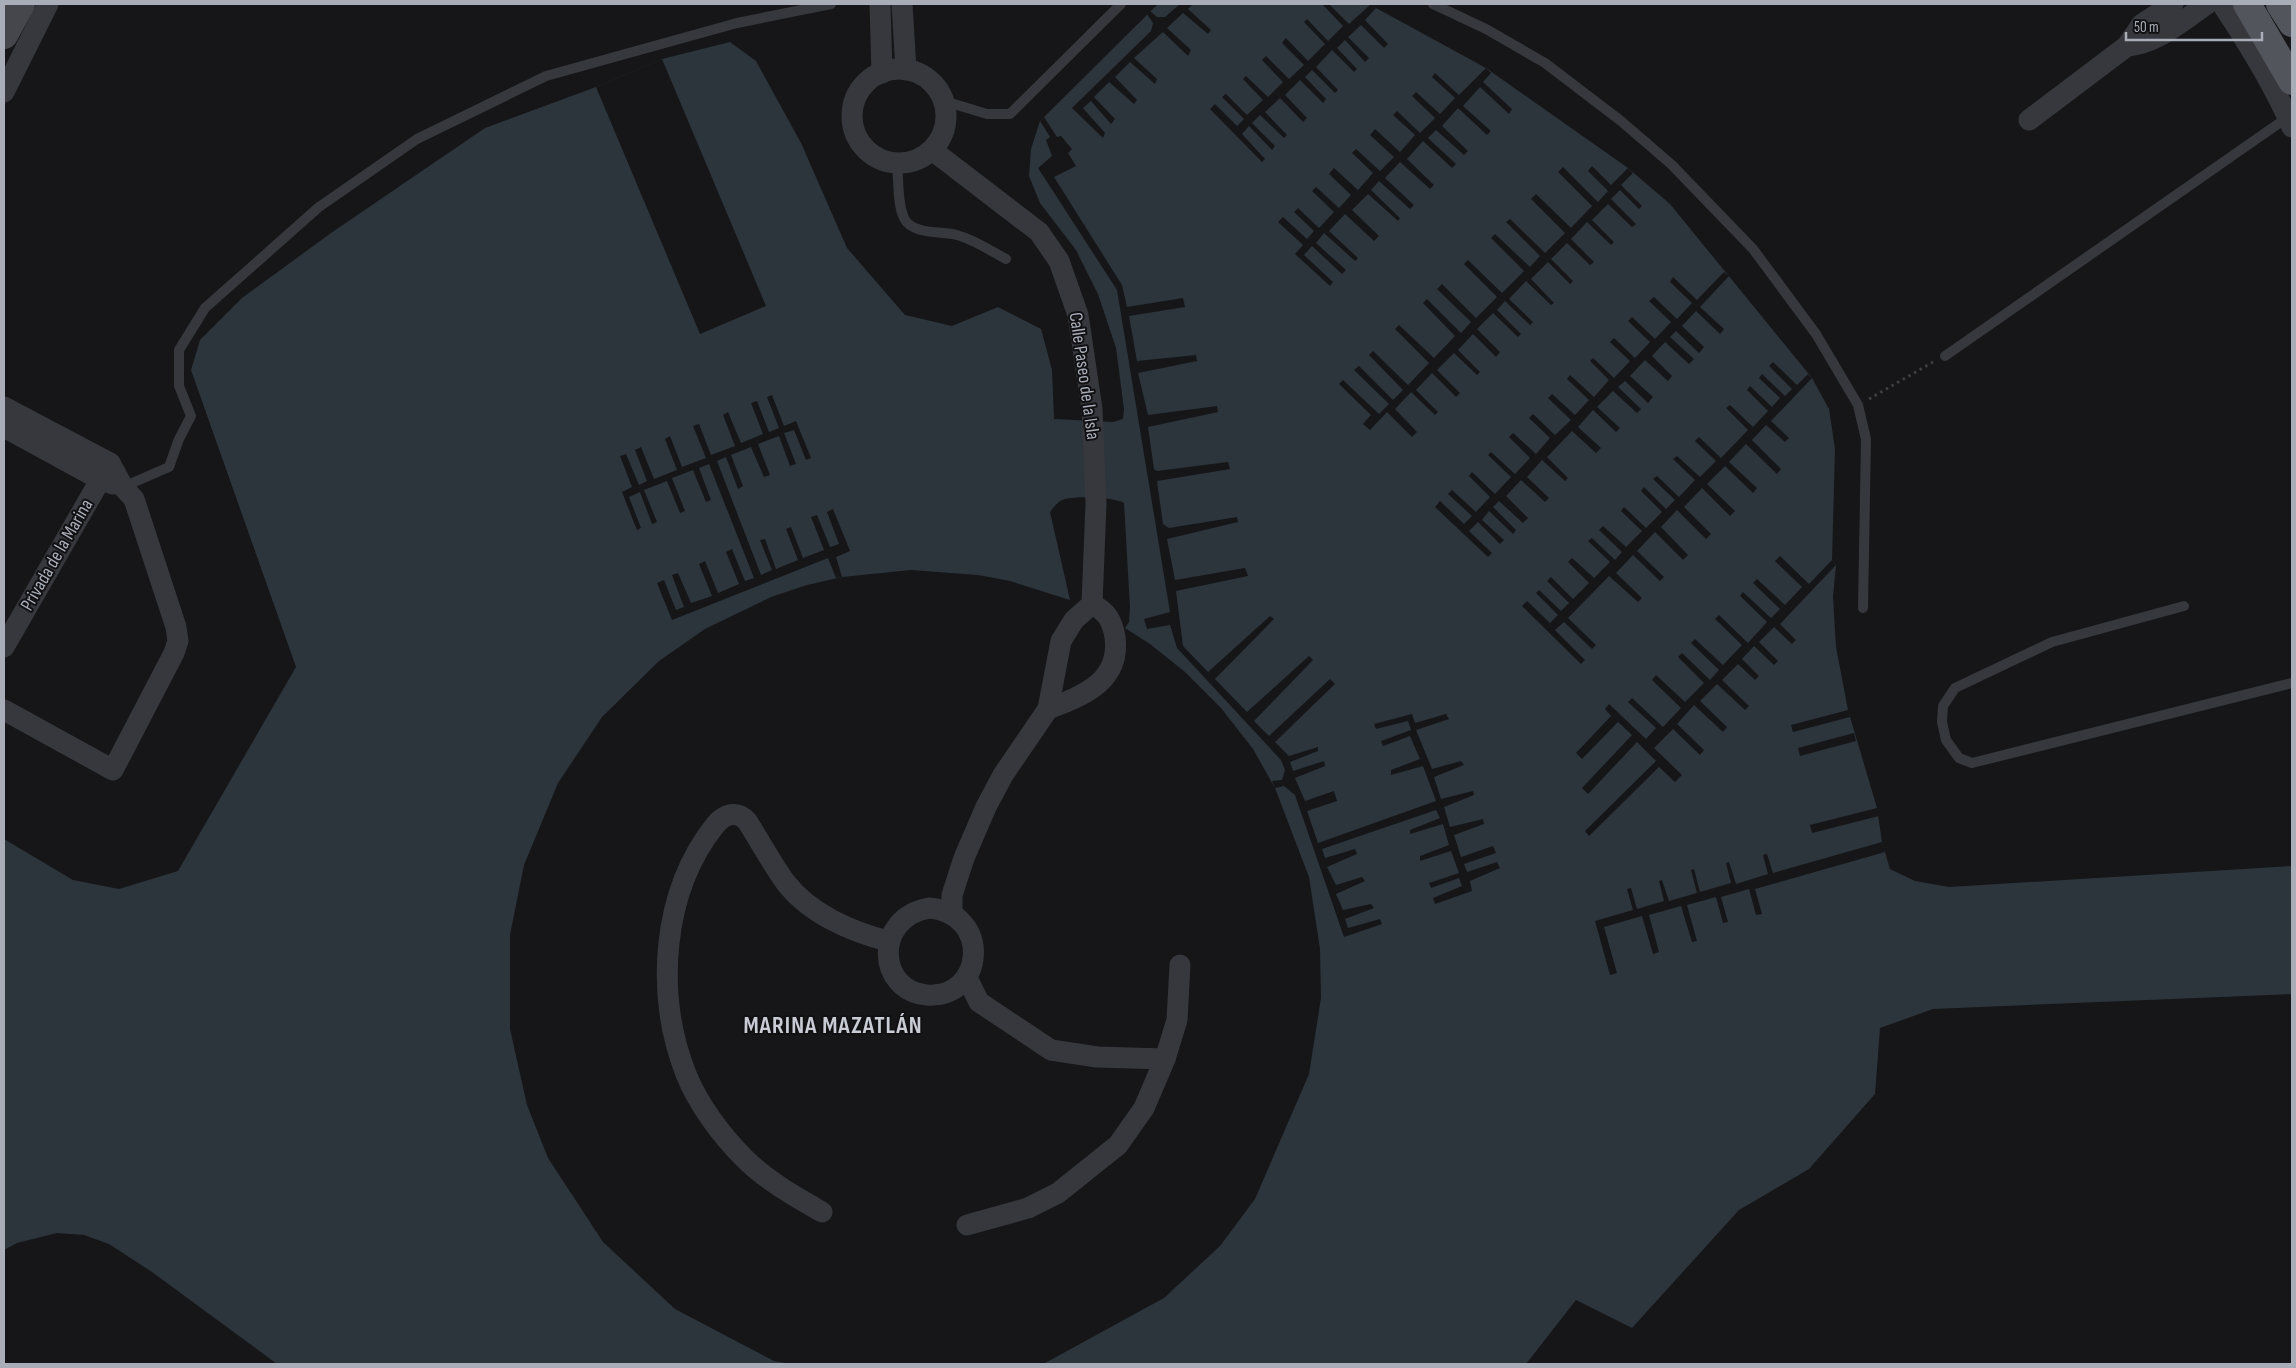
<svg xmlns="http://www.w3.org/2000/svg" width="2296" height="1368" viewBox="0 0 2296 1368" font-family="'Sofia Sans Condensed',sans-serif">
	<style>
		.water { fill: #2c353c }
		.pier { fill: #161618 }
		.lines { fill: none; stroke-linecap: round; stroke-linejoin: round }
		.path { stroke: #3d3f44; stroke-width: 3; stroke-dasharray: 2.5 4; stroke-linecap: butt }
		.service { stroke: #37383d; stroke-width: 10 }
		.minor { stroke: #37383d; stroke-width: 21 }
		.secondary { stroke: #45474d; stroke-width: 28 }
		.primary { stroke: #53555c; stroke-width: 28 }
		.labels { text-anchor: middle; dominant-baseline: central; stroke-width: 4; stroke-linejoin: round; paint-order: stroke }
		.street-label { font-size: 19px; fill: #a8adb8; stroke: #111113 }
		.district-label { font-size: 24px; font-weight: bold; letter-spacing: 1px; fill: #c9ccd4; stroke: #111113 }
	</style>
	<rect width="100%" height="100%" fill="#161618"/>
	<!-- water -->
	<path class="water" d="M1158,4H1371L1376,8L1486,68L1628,168L1670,204L1812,378L1829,409L1835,449L1832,560L1836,565L1833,597L1836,647L1848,710L1877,808L1882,842L1890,869L1915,881L1949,887L2292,866V994L1933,1009L1880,1028L1875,1094L1809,1169L1739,1210L1632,1328L1576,1300L1526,1364H1039L1045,1363L1164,1298L1220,1246L1255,1199L1309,1074L1321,998L1320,949L1309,877L1275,788L1253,749L1221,708L1185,672L1150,644L1125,628L1129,622L1130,607L1124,503C1113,497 1078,496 1065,499C1058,501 1054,507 1050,512L1070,600L1010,581L978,575L911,570L842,577L807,585L771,597L705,629L659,661L602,717L558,783L524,865L510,935V1029L527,1105L548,1158L603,1242L675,1309L774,1361L791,1364H277L152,1272L109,1244L84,1235L57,1233L17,1243L4,1250V839L73,880L119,889L178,871L296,667L191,370L200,340L242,298L331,233L485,128L596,87L662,59L730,42L756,61L801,143L847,248L905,315L952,326L998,307L1041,329L1052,370L1054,419L1113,422L1123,419L1124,409L1116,348L1098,294L1076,250L1040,203L1029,176L1031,149L1040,121Z"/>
	<!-- pier -->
	<g class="pier">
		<path d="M1180,4H1193L1188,9L1211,30L1208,34L1183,13L1167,28L1191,50L1188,56L1163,32L1134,58L1157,79L1155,84L1130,62L1115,77L1137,100L1134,104L1109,82L1094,97L1115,119L1111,124L1091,101L1083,108L1105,133L1103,138L1072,108L1151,31L1153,23L1147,14L1150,11L1157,17H1165Z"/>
		<path d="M1322,4H1329L1349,24L1371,4L1376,8L1365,20L1388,44L1384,48L1361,25L1348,37L1369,58L1365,62L1345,40L1337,48L1357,69L1354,72L1332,50L1316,67L1338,90L1335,93L1312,70L1305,77L1326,99L1323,103L1300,80L1285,95L1307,118L1303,122L1280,98L1265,112L1287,135L1284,138L1260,115L1252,123L1275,146L1272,150L1249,126L1242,134L1265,159L1262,162L1210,109L1215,104L1237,126L1244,119L1222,97L1226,94L1247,115L1263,100L1243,79L1246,76L1268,97L1283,82L1262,60L1266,56L1289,79L1304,65L1282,43L1286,38L1308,61L1325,44L1304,22L1307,19L1328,41L1343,26Z"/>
		<path d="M662,59L766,306L700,334L596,87Z"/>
		<path d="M1486,68L1491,73L1483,82L1512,109L1509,114L1480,87L1463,106L1491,131L1487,135L1458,108L1442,126L1468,151L1464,155L1436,130L1428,138L1456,164L1452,168L1423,141L1407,159L1434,185L1430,189L1400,162L1385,178L1414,205L1410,209L1379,181L1371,190L1400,218L1398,221L1368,194L1352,210L1379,236L1374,241L1345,214L1329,231L1358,258L1355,261L1324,233L1316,243L1346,270L1342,274L1312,246L1304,255L1333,282L1330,286L1295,254L1303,245L1278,222L1283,217L1307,239L1314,231L1294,212L1298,208L1319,228L1334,212L1312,191L1316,187L1339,208L1351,195L1329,174L1334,168L1358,190L1373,173L1352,153L1356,149L1380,171L1394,157L1370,135L1375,129L1400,152L1415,135L1393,115L1397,111L1420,133L1435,118L1412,96L1416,92L1440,114L1455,98L1432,77L1435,73L1459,95Z"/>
		<path d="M1044,117L1057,137L1061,136L1072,149L1068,153L1076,166L1054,177L1122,285L1127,307L1183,298L1185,307L1129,316L1137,361L1196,355L1197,361L1138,373L1148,415L1217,406L1218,412L1148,427L1154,469L1157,471L1228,462L1230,469L1157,481L1163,524L1169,528L1237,517L1238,522L1167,539L1175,580L1245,568L1248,576L1176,591L1183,646L1208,672L1270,616L1274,619L1215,679L1247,712L1309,656L1313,660L1254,721L1269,736L1330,679L1335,684L1275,742L1289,756L1318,747V751L1290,762L1293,771L1324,761L1325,766L1295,778L1305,801L1334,791L1337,801L1307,811L1318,843L1436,801L1423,766L1391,775V770L1420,759L1410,736L1383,746L1382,744L1381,741L1411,730L1408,721L1376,729L1374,724L1412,714L1415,723L1446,714L1449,719L1416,730L1432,769L1461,761L1464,765L1434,777L1441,799L1473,791L1474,795L1444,807L1450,827L1483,819L1484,824L1454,835L1461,857L1493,846L1496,853L1464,864L1467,872L1497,862L1500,868L1470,881L1472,891L1435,904L1433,898L1462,886L1459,878L1431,888L1429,883L1459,873L1451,851L1420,861V856L1449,845L1443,824L1410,834V830L1440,818L1436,810L1322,849L1325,858L1355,849L1357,854L1327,867L1336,885L1362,877L1365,881L1336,894L1343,910L1371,904L1374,908L1345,919L1348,928L1380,919L1382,924L1344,937L1295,795L1284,786L1275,788L1272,781L1282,780L1285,770L1281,760L1177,648L1170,625L1147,629L1144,619L1170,612L1117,290L1038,168L1052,156L1046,140L1050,137L1040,121Z"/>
		<path d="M1592,166L1611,185L1628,168L1633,173L1621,185L1642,206L1639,209L1620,190L1611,199L1636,224L1632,227L1608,204L1592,220L1614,242L1611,245L1587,222L1571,239L1594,262L1590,265L1567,243L1551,259L1573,281L1570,284L1548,262L1531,279L1554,303L1551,305L1526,281L1509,299L1533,322L1530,325L1505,301L1497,310L1521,334L1518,337L1493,313L1477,329L1500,352L1496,357L1473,334L1458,350L1480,372L1477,375L1454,353L1437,370L1460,393L1456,397L1432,373L1416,390L1438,412L1435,415L1411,392L1395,409L1417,432L1412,437L1387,412L1370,430L1363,424L1371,415L1339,384L1343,380L1379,414L1389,404L1354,370L1359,366L1393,400L1403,390L1369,355L1373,351L1408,385L1429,363L1395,329L1399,325L1434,358L1455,336L1423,303L1427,299L1461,333L1471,322L1437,289L1442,284L1476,318L1497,297L1464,264L1468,260L1502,293L1524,271L1491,238L1495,234L1530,267L1540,256L1506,222L1510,219L1545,253L1565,233L1531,199L1536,194L1571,228L1592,206L1558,172L1563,167L1598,202L1608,191L1588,171Z"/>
		<path d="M1724,272L1729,276L1700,307L1724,329L1720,334L1696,311L1682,326L1704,347L1699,353L1676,331L1670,337L1694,359L1689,364L1665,342L1652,356L1672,376L1668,381L1645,360L1630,376L1653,397L1648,403L1625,381L1618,387L1641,409L1637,413L1613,391L1597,407L1620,428L1616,432L1593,410L1578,427L1601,448L1596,453L1572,431L1547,457L1568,478L1565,481L1542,460L1527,477L1549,498L1545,502L1521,480L1506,496L1528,518L1523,523L1499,501L1493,507L1516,530L1513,534L1489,511L1482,520L1504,540L1500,544L1478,522L1469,531L1492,553L1488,557L1435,507L1440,501L1464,524L1472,516L1448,494L1452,490L1476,512L1490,497L1469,476L1472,472L1495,494L1511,477L1488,455L1491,452L1515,474L1530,458L1509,437L1513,433L1536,454L1550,438L1529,418L1533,414L1555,435L1571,420L1548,398L1552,394L1575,415L1589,400L1567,379L1570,375L1594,397L1609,380L1590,361L1593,358L1614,378L1630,361L1610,342L1614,338L1635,358L1650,342L1628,321L1632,317L1655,339L1671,322L1649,301L1654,297L1677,319L1692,303L1670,282L1673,277L1697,300Z"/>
		<path d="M1773,362L1797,385L1808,374L1812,378L1771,421L1789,438L1785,442L1766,425L1752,440L1781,469L1777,474L1746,444L1729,462L1757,488L1753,493L1725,466L1707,484L1735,511L1730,516L1702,488L1684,507L1711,534L1706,539L1677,510L1661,527L1688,555L1683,560L1655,532L1637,551L1664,577L1660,581L1633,555L1616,573L1642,598L1638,602L1609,576L1568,618L1596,645L1592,649L1564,622L1555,630L1585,660L1581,664L1522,606L1527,601L1550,623L1558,615L1536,593L1539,590L1561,611L1569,603L1547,581L1551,577L1573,599L1589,583L1568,562L1572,558L1594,578L1610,562L1588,541L1592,538L1615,560L1622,552L1599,530L1603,526L1626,547L1642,531L1621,511L1624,507L1646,528L1662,512L1641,491L1644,487L1666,509L1675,500L1653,479L1657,476L1679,497L1695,480L1673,459L1677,456L1700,477L1716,461L1695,441L1699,437L1721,458L1748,430L1726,408L1730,405L1753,427L1768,411L1747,390L1750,386L1772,407L1780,398L1759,378L1762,374L1785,396L1792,389L1769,366Z"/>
		<path d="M772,395L784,426L796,421L811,458L806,460L794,430L784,433L796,464L790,466L779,436L758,444L770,475L764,477L751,447L731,455L743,486L738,489L726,457L717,461L761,575L772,570L760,540L765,539L776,569L798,560L786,529L791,527L803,558L824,550L811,517L817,515L830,547L839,544L827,512L833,509L850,551L836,557L842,577L836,578L828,558L672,620L657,583L664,580L676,610L684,607L672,575L678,573L691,603L712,596L699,564L705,561L718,593L739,584L726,552L732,549L745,581L754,578L709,464L699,468L711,500L706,502L693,470L672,478L685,511L680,513L667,481L644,490L657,522L652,524L640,492L629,497L641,528L637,530L622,492L632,487L620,456L626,454L639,485L647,481L635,450L641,447L654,479L677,470L665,439L670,436L682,467L706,458L693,426L699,424L711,455L735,446L723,415L728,412L741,443L763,434L751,403L757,401L769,432L779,428L767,397Z"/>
		<path d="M1780,556L1809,584L1832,560L1836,565L1780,624L1796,640L1792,644L1774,627L1759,642L1778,661L1774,665L1754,646L1742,659L1759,676L1755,680L1738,664L1722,680L1749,706L1745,710L1717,684L1700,701L1727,727L1723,732L1694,705L1677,724L1704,750L1700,755L1673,729L1654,748L1682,775L1675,782L1659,767L1589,836L1585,831L1656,761L1637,742L1588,794L1582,788L1632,735L1618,722L1582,759L1576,753L1611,716L1605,709L1609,704L1646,739L1656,728L1628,702L1632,698L1663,727L1681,708L1652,680L1656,675L1685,702L1704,683L1678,657L1682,653L1710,680L1719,670L1691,643L1695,639L1723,665L1742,645L1715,619L1719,615L1748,643L1767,622L1740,596L1743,592L1771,618L1780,609L1753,583L1757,579L1785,605L1802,587L1775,561Z"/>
		<path d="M1848,710L1850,717L1793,732L1791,725Z"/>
		<path d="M1854,733L1856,741L1800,756L1798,748Z"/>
		<path d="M1877,808L1879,816L1812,833L1810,825Z"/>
		<path d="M1882,842L1885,852L1755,889L1762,914L1756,915L1749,889L1721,897L1728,922L1723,923L1716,897L1687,905L1697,941L1692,942L1681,906L1649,915L1659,952L1653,954L1642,916L1604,927L1617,973L1610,975L1595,921L1633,910L1627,889L1631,888L1637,909L1664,901L1659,881L1662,880L1669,901L1697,893L1691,870L1694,869L1700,892L1731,883L1726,863L1729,862L1736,884L1768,874L1763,855L1767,854L1773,873Z"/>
	</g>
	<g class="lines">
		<!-- path -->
		<path class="path" d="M1869,399L1933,362"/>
		<!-- service -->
		<g class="service">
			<path d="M1433,4L1486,29L1545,63L1621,121L1672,165L1753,249L1816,334L1858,405L1866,439L1863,608"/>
			<path d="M944,101L987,114H1010L1121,4"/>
			<path d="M897,164C899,181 897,203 904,218C912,235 942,231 957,235C975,240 991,251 1006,259"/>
			<path d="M1945,356L2288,117"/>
			<path d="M123,487L169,467L179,439L191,416L179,386V350L205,308L319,207L417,139L546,76L737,23L831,4"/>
			<path d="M2184,606L2052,642L1955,688L1943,706L1942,722L1946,740L1959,758L1972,763L2292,683"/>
		</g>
		<!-- minor -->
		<g class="minor">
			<path d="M880,4L882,73"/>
			<path d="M902,4L906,70"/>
			<path d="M2222,4C2248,43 2273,83 2292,127"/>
			<path d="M2127,46C2158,43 2182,21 2207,4"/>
			<circle cx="899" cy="116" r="47"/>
			<path d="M4,92L48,4"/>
			<path d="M2029,120L2127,46L2142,24L2173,4"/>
			<path d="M932,150L1039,232L1059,261L1078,315L1092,409L1096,504L1092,604L1074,620L1061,641L1048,709L1003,775L986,807L964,858L952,895V914"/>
			<path d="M4,407L110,463L123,487L134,499L176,627L178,641L174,653L113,770L4,710"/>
			<path d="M4,427L101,480L113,484"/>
			<path d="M4,647L110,463"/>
			<path d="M1048,709C1082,696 1121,682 1115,637C1112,620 1107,612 1092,604"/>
			<path d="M929,908C992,913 985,999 927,995C877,991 873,918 929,908Z"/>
			<path d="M967,978L979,1002L1051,1050L1097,1057L1165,1059"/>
			<path d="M822,1212C794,1196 767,1181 744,1158C721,1135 698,1104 686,1074C655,995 661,892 716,824C725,814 737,810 747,821C760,841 772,864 786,883C810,914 852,932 888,941"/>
			<path d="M967,1225L1028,1208L1058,1193L1118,1145L1144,1108L1165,1059L1177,1020L1180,965"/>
		</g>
		<!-- secondary -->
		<path class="secondary" d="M4,35L21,4"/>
		<!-- primary -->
		<g class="primary">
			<path d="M2247,4L2292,81"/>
			<path d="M2280,4L2292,23"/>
		</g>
	</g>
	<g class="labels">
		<!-- street labels -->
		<g class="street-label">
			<text transform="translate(1084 376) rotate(82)">Calle Paseo de la Isla</text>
			<text transform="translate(57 555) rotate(-60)">Privada de la Marina</text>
		</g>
		<!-- district labels -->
		<g class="district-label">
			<text x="833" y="1025">MARINA MAZATLÁN</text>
		</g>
	</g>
	<!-- border -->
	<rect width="2296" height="1368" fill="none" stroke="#a8adb8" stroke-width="10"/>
	<!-- scale -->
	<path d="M2126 32v8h136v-8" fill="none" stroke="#a8adb8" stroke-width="2.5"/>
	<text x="2134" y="32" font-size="15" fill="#a8adb8" stroke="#111113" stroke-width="4" paint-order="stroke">50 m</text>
</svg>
